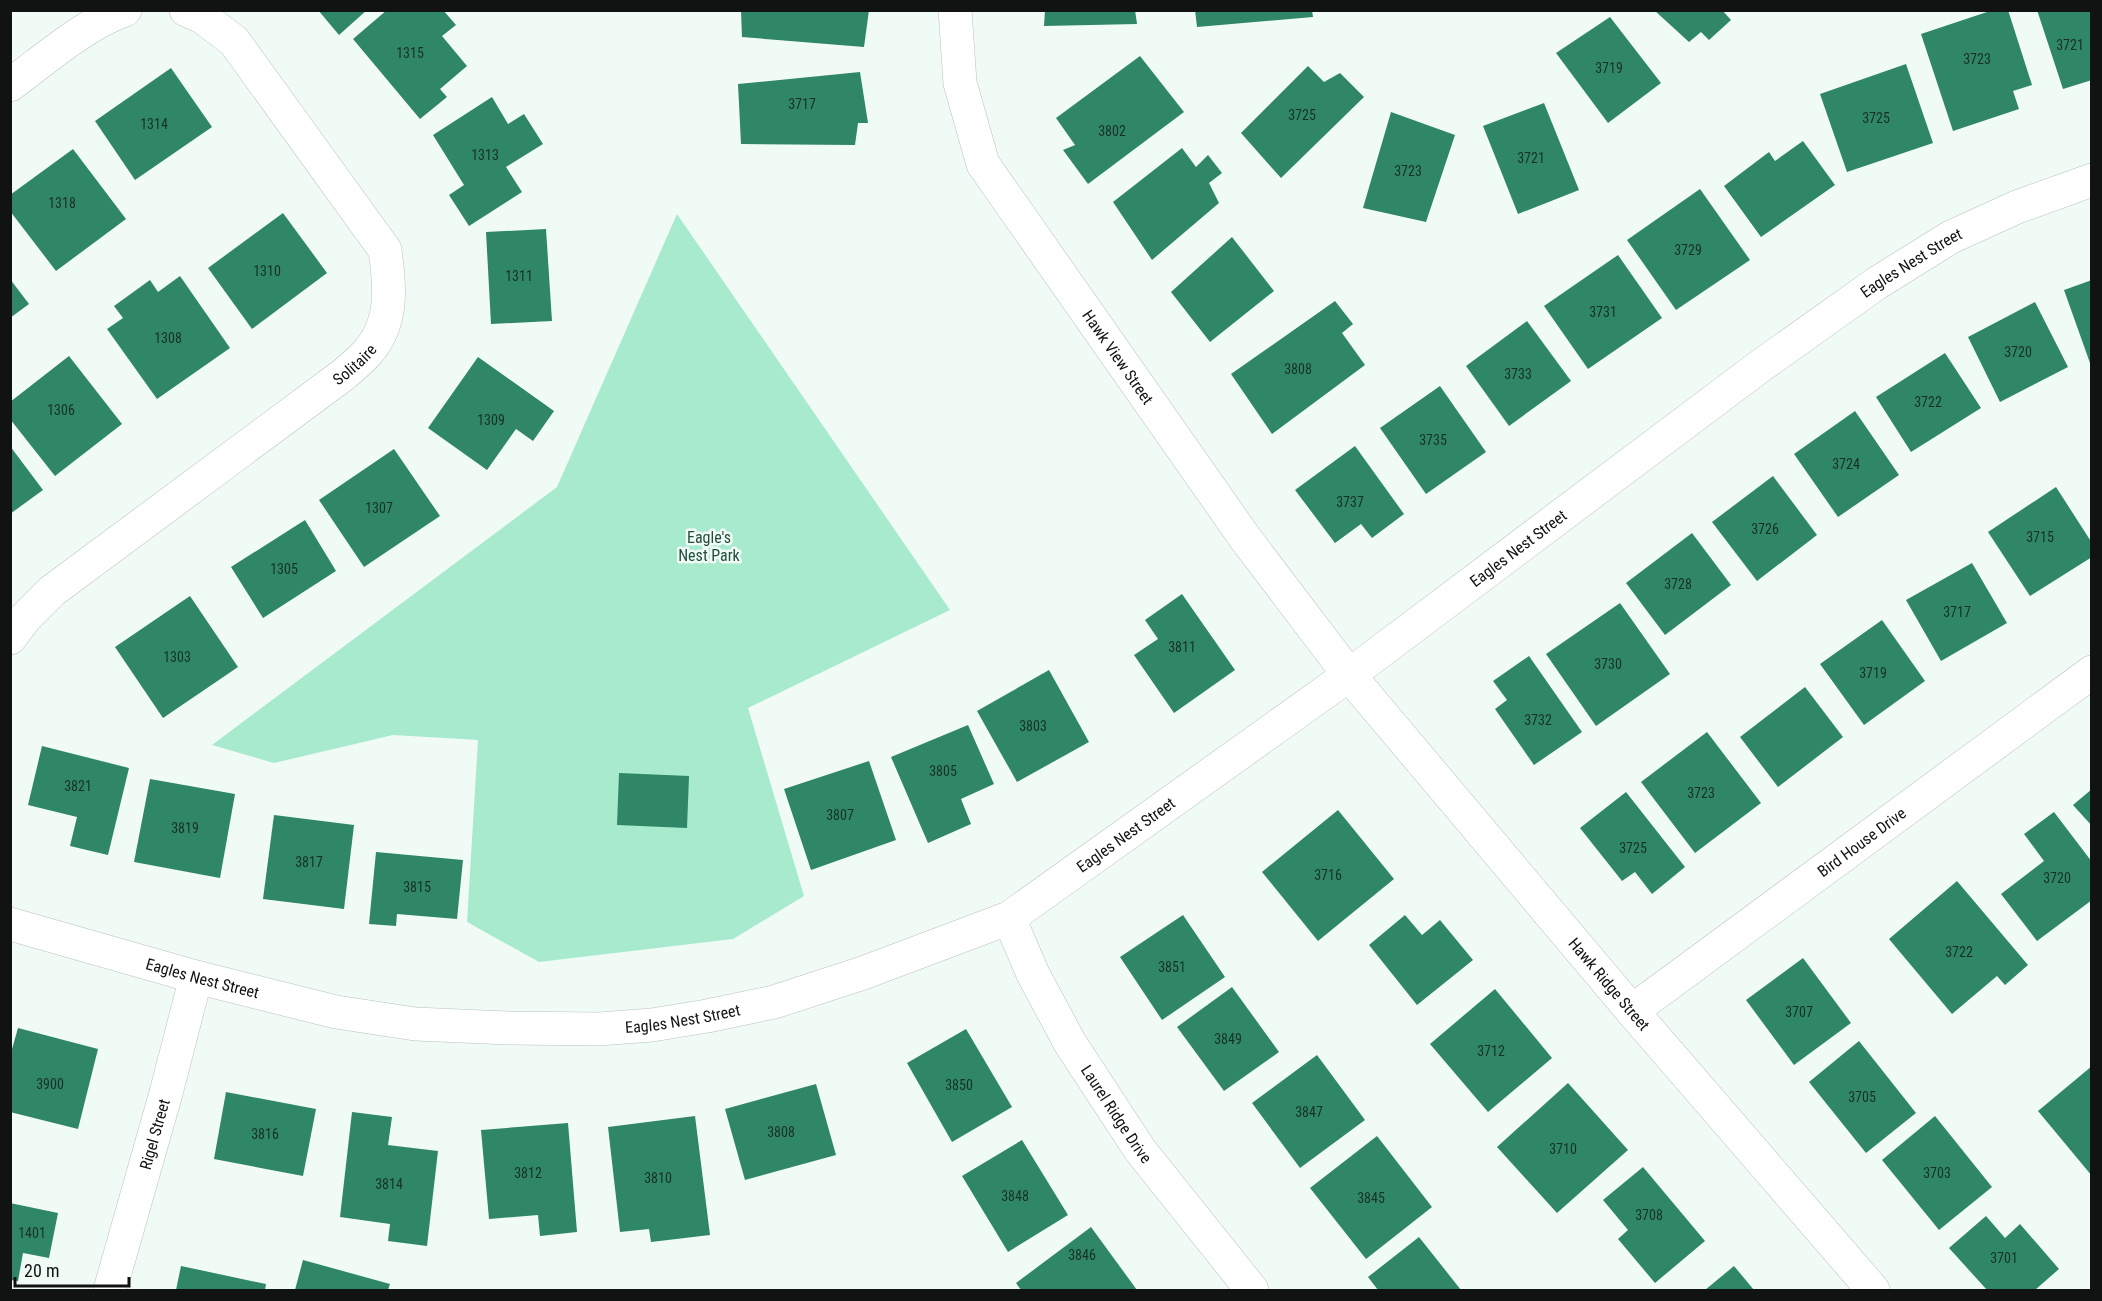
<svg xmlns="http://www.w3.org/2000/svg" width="2102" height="1301" viewBox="0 0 2102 1301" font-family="'Roboto Condensed',sans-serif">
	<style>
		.green { fill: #a8eace }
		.building { fill: #2f8768 }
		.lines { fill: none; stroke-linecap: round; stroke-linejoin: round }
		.street-casing { stroke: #b8c2bd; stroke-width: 34 }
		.secondary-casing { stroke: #b8c2bd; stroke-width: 34 }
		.street { stroke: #fff; stroke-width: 33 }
		.secondary { stroke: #fff; stroke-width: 33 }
		.labels { text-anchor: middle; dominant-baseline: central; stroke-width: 5; stroke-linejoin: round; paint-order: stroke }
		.number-label { font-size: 14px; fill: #183027 }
		.street-label { font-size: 16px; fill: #101311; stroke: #f1fbf6 }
		.park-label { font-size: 16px; fill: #204f3e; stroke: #f1fbf6 }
	</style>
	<rect width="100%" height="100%" fill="#f1fbf6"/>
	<!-- green -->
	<path class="green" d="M677,214L950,610L748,708L804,896L733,939L539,962L467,922L478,740L393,735L274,763L212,745L557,487Z"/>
	<!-- building -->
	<g class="building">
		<path d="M318,10H367L339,35Z"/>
		<path d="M387,10H443L456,25L442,36L467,66L440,89L447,97L420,119L353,39Z"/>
		<path d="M741,10H869L864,47L742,37Z"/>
		<path d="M1045,10H1135L1137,24L1044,26Z"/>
		<path d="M1195,10H1312L1313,17L1197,27Z"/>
		<path d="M1654,10H1722L1731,20L1709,40L1701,32L1689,42Z"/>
		<path d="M1993,10H2008L2032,85L2013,91L2019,109L1953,131L1921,34Z"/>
		<path d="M2037,10H2092V80L2063,89Z"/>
		<path d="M1610,17L1661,83L1608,123L1556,53Z"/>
		<path d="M1140,56L1184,112L1088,184L1063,150L1075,145L1056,118Z"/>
		<path d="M1906,64L1933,143L1847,172L1820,94Z"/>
		<path d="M1308,66L1324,82L1340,73L1364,97L1281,178L1241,133Z"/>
		<path d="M171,68L212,127L135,180L95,121Z"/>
		<path d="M860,72L868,123H858L855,145L741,144L738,84Z"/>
		<path d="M492,97L508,124L524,114L543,144L506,167L522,192L469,226L449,195L464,185L433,135Z"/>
		<path d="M1544,103L1579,190L1518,214L1483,126Z"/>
		<path d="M1391,112L1455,135L1426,222L1363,208Z"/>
		<path d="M1803,141L1835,185L1761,237L1724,186L1769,152L1775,161Z"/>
		<path d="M1182,148L1196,167L1208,155L1222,173L1209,183L1219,203L1152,260L1113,202Z"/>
		<path d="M73,149L126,219L56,271L10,211V195Z"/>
		<path d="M1700,189L1750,260L1676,310L1627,240Z"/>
		<path d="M283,213L327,273L252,329L208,268Z"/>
		<path d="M546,229L552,321L491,324L486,232Z"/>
		<path d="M1232,237L1274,291L1210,342L1171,292Z"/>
		<path d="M1618,255L1662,318L1588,369L1544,306Z"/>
		<path d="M180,276L230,348L157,399L107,329L123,318L114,306L150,280L158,292Z"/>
		<path d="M10,279L29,304L10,318Z"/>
		<path d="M2092,280V362L2090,363L2064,290Z"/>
		<path d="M1335,301L1353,324L1342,333L1365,365L1272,434L1231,374Z"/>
		<path d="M2035,302L2068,367L2000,402L1968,337Z"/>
		<path d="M1527,321L1571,381L1509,426L1466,366Z"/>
		<path d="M1945,353L1981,408L1911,452L1876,397Z"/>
		<path d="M69,356L122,424L55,476L10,419V402Z"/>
		<path d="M478,357L554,411L533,441L516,429L487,470L428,428Z"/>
		<path d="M1440,386L1486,452L1426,494L1380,428Z"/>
		<path d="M1855,411L1899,475L1838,517L1794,454Z"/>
		<path d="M10,446L43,490L10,514Z"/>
		<path d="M1355,446L1404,514L1372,538L1361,524L1335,543L1295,490Z"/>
		<path d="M394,449L440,516L364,567L319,500Z"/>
		<path d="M1773,476L1817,535L1757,581L1712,522Z"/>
		<path d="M2056,487L2092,543V557L2030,596L1988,532Z"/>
		<path d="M305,520L336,571L263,618L231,567Z"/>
		<path d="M1692,533L1731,585L1665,635L1626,583Z"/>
		<path d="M1972,563L2007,623L1941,661L1906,600Z"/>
		<path d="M1182,594L1235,670L1174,713L1134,655L1158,639L1145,620Z"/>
		<path d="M190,596L238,667L163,718L115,647Z"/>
		<path d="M1620,603L1670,674L1596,726L1546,654Z"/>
		<path d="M1882,620L1925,681L1864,725L1820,664Z"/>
		<path d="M1529,656L1582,732L1534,765L1495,709L1507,700L1493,681Z"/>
		<path d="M1049,670L1089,742L1017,782L977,711Z"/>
		<path d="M1805,687L1843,737L1778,787L1740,737Z"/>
		<path d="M968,725L994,784L961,799L971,824L928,843L891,757Z"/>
		<path d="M1707,732L1761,803L1695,853L1641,782Z"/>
		<path d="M42,746L129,768L108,855L70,846L77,817L28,805Z"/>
		<path d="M869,761L896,840L811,870L784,789Z"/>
		<path d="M619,773L689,776L687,828L617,825Z"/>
		<path d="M150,779L235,794L220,878L134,862Z"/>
		<path d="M2092,789V826L2073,805Z"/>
		<path d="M1626,792L1685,867L1652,894L1635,872L1622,881L1580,828Z"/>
		<path d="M1338,810L1394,879L1318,941L1262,872Z"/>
		<path d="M2054,812L2092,862V900L2037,941L2001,894L2044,861L2024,834Z"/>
		<path d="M274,815L354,825L344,909L263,899Z"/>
		<path d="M376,852L463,860L457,919L397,914L396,926L369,924Z"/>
		<path d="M1957,881L2028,965L2005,985L1997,976L1952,1014L1889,939Z"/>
		<path d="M1183,915L1225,977L1162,1020L1120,957Z"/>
		<path d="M1405,915L1422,935L1440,920L1473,960L1417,1005L1369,945Z"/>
		<path d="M1803,958L1851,1023L1794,1065L1746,1000Z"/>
		<path d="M1232,987L1279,1052L1224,1091L1177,1027Z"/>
		<path d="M1495,989L1552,1058L1488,1112L1430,1044Z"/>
		<path d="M18,1028L98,1049L78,1129L10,1112V1056Z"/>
		<path d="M966,1029L1012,1107L952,1142L907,1063Z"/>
		<path d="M1859,1041L1916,1113L1866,1153L1809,1082Z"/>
		<path d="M1317,1055L1365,1120L1300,1168L1252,1103Z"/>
		<path d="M2092,1066V1176L2038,1111Z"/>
		<path d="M1568,1083L1628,1150L1557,1213L1497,1147Z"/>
		<path d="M816,1084L836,1155L745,1180L725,1109Z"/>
		<path d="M226,1092L316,1109L303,1176L214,1159Z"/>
		<path d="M352,1112L392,1117L388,1145L438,1151L427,1246L388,1241L390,1224L340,1217Z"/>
		<path d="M695,1116L710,1235L651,1242L649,1229L620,1232L608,1127Z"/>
		<path d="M1935,1116L1992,1187L1939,1230L1882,1160Z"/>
		<path d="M568,1123L577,1232L540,1236L538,1215L489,1219L481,1130Z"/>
		<path d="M1377,1136L1432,1207L1366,1259L1310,1188Z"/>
		<path d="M1022,1140L1068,1215L1008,1252L962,1176Z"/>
		<path d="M1643,1167L1705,1241L1655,1283L1618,1239L1628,1230L1603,1200Z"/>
		<path d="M10,1203L58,1213L49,1258L23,1253L18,1281L10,1280Z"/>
		<path d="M1986,1216L2005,1238L2020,1224L2059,1269L2035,1290H1987L1949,1248Z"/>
		<path d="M1091,1227L1137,1290H1021L1016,1283Z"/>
		<path d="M1419,1237L1461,1290H1378L1368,1277Z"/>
		<path d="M303,1260L390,1284L388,1290H295Z"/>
		<path d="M181,1266L266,1284L265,1290H176Z"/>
		<path d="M1734,1266L1754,1290H1705Z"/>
	</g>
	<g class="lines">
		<defs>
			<g id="street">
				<path id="s1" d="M955,10L960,83L983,164L1245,538L1349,675L1632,1011L1873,1290"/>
				<path d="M10,85C47,58 83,25 125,10"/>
				<path id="s2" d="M10,638L25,618L52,591L343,375C351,368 360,361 367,353C394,323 390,286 385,250L234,41L202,17L186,10"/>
				<path id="s3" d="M1009,918L1033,974L1070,1043L1140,1150L1252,1290"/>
				<path id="s4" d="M1632,1011L2092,672"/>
				<path id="s5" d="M110,1290L166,1093L196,977"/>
			</g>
			<g id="secondary">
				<path id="s6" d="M10,924L196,977L336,1012L415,1024L508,1028L599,1029L652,1025L707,1016L774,1002L863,973L1009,918L1349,675L1759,367L1877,283L1951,237L2017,207L2092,180"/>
			</g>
		</defs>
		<!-- street casing -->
		<use href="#street" class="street-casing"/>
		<!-- secondary casing -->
		<use href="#secondary" class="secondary-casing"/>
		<!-- street -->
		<use href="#street" class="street"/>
		<!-- secondary -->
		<use href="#secondary" class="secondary"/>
	</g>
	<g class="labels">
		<!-- number labels -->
		<g class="number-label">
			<text x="2070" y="45">3721</text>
			<text x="410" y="53">1315</text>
			<text x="1977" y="59">3723</text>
			<text x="1609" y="68">3719</text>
			<text x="802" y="104">3717</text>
			<text x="1302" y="115">3725</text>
			<text x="1876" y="118">3725</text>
			<text x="154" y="124">1314</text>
			<text x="1112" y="131">3802</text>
			<text x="485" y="155">1313</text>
			<text x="1531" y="158">3721</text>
			<text x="1408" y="171">3723</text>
			<text x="62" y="203">1318</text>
			<text x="1688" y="250">3729</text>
			<text x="267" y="271">1310</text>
			<text x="519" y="276">1311</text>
			<text x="1603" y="312">3731</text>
			<text x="168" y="338">1308</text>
			<text x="2018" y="352">3720</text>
			<text x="1298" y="369">3808</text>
			<text x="1518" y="374">3733</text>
			<text x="1928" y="402">3722</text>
			<text x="61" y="410">1306</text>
			<text x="491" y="420">1309</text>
			<text x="1433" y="440">3735</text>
			<text x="1846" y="464">3724</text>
			<text x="1350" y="502">3737</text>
			<text x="379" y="508">1307</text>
			<text x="1765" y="529">3726</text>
			<text x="2040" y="537">3715</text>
			<text x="284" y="569">1305</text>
			<text x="1678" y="584">3728</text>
			<text x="1957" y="612">3717</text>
			<text x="1182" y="647">3811</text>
			<text x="177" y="657">1303</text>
			<text x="1608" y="664">3730</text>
			<text x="1873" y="673">3719</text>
			<text x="1538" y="720">3732</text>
			<text x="1033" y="726">3803</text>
			<text x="943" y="771">3805</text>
			<text x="78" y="786">3821</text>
			<text x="1701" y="793">3723</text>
			<text x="840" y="815">3807</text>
			<text x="185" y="828">3819</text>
			<text x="1633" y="848">3725</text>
			<text x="309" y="862">3817</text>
			<text x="1328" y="875">3716</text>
			<text x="2057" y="878">3720</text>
			<text x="417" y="887">3815</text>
			<text x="1959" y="952">3722</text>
			<text x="1172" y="967">3851</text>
			<text x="1799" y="1012">3707</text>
			<text x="1228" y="1039">3849</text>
			<text x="1491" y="1051">3712</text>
			<text x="50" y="1084">3900</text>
			<text x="959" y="1085">3850</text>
			<text x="1862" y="1097">3705</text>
			<text x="1309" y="1112">3847</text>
			<text x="781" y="1132">3808</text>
			<text x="265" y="1134">3816</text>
			<text x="1563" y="1149">3710</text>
			<text x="528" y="1173">3812</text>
			<text x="1937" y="1173">3703</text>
			<text x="658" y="1178">3810</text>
			<text x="389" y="1184">3814</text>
			<text x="1015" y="1196">3848</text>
			<text x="1371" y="1198">3845</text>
			<text x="1649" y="1215">3708</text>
			<text x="32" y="1233">1401</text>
			<text x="1082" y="1255">3846</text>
			<text x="2004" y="1258">3701</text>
		</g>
		<!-- street labels -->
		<g class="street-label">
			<text stroke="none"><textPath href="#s6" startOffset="2144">Eagles Nest Street</textPath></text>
			<text stroke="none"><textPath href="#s1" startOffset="393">Hawk View Street</textPath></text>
			<text stroke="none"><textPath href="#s2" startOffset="441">Solitaire</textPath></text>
			<text stroke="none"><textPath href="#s6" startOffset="1658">Eagles Nest Street</textPath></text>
			<text stroke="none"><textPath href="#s6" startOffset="1172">Eagles Nest Street</textPath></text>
			<text stroke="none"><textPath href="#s4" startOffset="285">Bird House Drive</textPath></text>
			<text stroke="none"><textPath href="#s6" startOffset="200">Eagles Nest Street</textPath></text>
			<text stroke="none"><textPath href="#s1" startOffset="1190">Hawk Ridge Street</textPath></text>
			<text stroke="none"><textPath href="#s6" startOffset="686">Eagles Nest Street</textPath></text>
			<text stroke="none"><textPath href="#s3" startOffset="224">Laurel Ridge Drive</textPath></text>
			<text stroke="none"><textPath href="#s5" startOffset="162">Rigel Street</textPath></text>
		</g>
		<!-- park labels -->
		<g class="park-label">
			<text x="709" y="537">Eagle's<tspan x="709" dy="18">Nest Park</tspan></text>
		</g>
	</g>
	<!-- border -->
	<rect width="2102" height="1301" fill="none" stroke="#101311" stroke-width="24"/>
	<!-- scale -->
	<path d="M15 1277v9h114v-9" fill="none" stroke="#101311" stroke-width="3"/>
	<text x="24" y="1277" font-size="18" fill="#101311" stroke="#f1fbf6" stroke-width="4.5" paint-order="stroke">20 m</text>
</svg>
